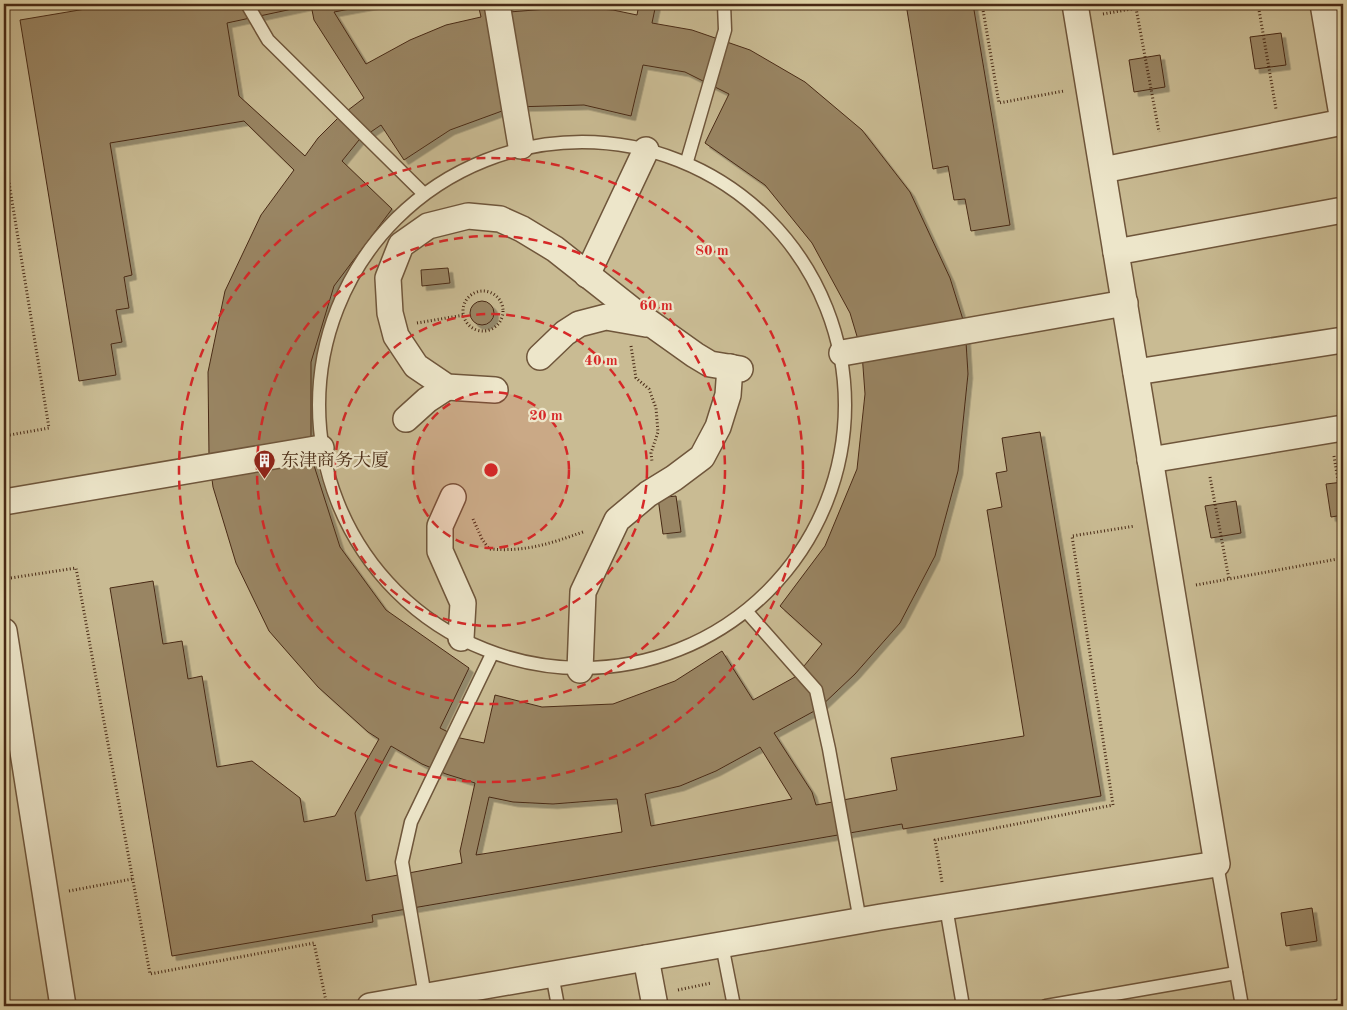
<svg xmlns="http://www.w3.org/2000/svg" width="1347" height="1010" viewBox="0 0 1347 1010" font-family="'Old Standard TT','Noto Serif SC',serif">
	<style>
		.green { fill: #c9bb93; stroke: #887254 }
		.building { fill: #998564; stroke: #482a15; fill-rule: evenodd; filter: url(#shadow) }
		.lines { fill: none; stroke-linecap: round; stroke-linejoin: round }
		.lane-casing { stroke: #6f563b; stroke-width: 15 }
		.street-casing { stroke: #6f563b; stroke-width: 28 }
		.path { stroke: #482a15; stroke-width: 3; stroke-dasharray: 1 2.5; stroke-linecap: butt }
		.lane { stroke: #ede6ca; stroke-width: 12 }
		.street { stroke: #ede6ca; stroke-width: 25 }
		.ring { fill: none; stroke: #d62828; stroke-width: 2.5; stroke-dasharray: 9 6 }
		.labels { text-anchor: middle; dominant-baseline: central; stroke-width: 4.5; stroke-linejoin: round; paint-order: stroke }
		.poi-label { font-size: 18px; fill: #482a15; stroke: #ede6ca; text-anchor: start }
		.centre { fill: #d62828; stroke: #ede6ca; stroke-width: 2.5 }
		.ring-label { font-size: 15px; text-anchor: middle; font-weight: bold; fill: #d62828; stroke: #ede6ca; stroke-width: 4.5; stroke-linejoin: round; paint-order: stroke }
	</style>
	<defs>
		<filter id="shadow"><feDropShadow dx="4.5" dy="4.5" stdDeviation="0" flood-color="#0004"/></filter>
	</defs>
	<rect width="100%" height="100%" fill="#e4d9ad"/>
	<filter id="stains"><feTurbulence type="fractalNoise" baseFrequency=".004" numOctaves="4"/><feColorMatrix values="0 0 0 0 .2 0 0 0 0 .09 0 0 0 0 .02 0 0 0 .5 -.17"/></filter>
	<radialGradient id="worn" r=".72"><stop offset=".6" stop-color="#630" stop-opacity="0"/><stop offset="1" stop-color="#630" stop-opacity=".3"/></radialGradient>
	<!-- green -->
	<rect class="green" x="4" y="4" width="1339" height="1002"/>
	<!-- building -->
	<g class="building">
		<path d="M115,4H377L334,12L366,64L410,40L446,25L481,17L478,4H508L509,12L573,7L613,10L637,15L639,4H656L652,23L692,30L750,50L805,82L862,130L910,192L950,278L965,326L968,374L958,471L935,556L900,623L855,674L818,709L774,733L812,792L816,805L897,790L891,758L1024,736L987,510L1002,507L996,473L1007,471L1002,438L1040,432L1101,796L903,829L902,824L372,915L373,922L172,956L110,588L153,581L163,644L182,641L188,679L202,676L217,767L252,761L300,798L304,822L335,816L379,739L368,732L318,687L269,631L236,563L213,487L209,457L208,372L225,291L261,215L294,170L244,121L110,143L132,275L124,277L129,308L116,310L122,342L111,344L116,375L79,381L20,20ZM311,5L314,20L364,98L339,117L318,138L305,156L239,96L227,23ZM643,65L685,72L729,94L705,143L765,185L812,243L850,313L862,353L865,394L857,469L825,546L780,606L822,644L795,677L753,700L722,651L675,681L613,704L542,707L495,695L484,743L460,738L440,728L469,668L386,610L340,547L311,456V362L334,286L392,209L342,161L359,140L381,125L404,160L450,130L513,107L584,105L631,116ZM391,746L422,764L446,774L475,783L460,851L462,863L366,881L355,813ZM760,747L792,799L651,826L645,794L680,786L716,771ZM489,797L513,802L553,804L617,799L622,832L476,855Z"/>
		<path d="M906,4H973L1010,225L971,231L965,199L954,200L948,166L933,169Z"/>
		<path d="M1281,33L1286,65L1255,69L1250,37Z"/>
		<path d="M1160,55L1165,87L1134,92L1129,60Z"/>
		<path d="M448,268L450,283L422,286L421,270Z"/>
		<circle cx="482" cy="313" r="12"/>
		<path d="M1343,482V515L1331,517L1326,484Z"/>
		<path d="M676,496L681,532L663,534L658,498Z"/>
		<path d="M1236,501L1241,533L1211,538L1205,506Z"/>
		<path d="M1312,908L1317,941L1286,946L1281,913Z"/>
	</g>
	<g class="lines">
		<defs>
			<g id="lane">
				<path d="M247,4L268,40L423,193"/>
				<circle cx="582" cy="405" r="263"/>
				<path d="M687,161L725,30L724,4"/>
				<path d="M747,612L816,690L829,749L860,921"/>
				<path d="M1217,864L1242,1006"/>
				<path d="M946,907L963,1006"/>
				<path d="M722,945L734,1006"/>
				<path d="M552,974L558,1006"/>
				<path d="M425,996L402,862L411,822L492,654"/>
				<path d="M1046,1006L1236,973"/>
				<path d="M1338,1006L1343,1005"/>
			</g>
			<g id="street">
				<path d="M497,4L521,146"/>
				<path d="M1323,4L1343,121"/>
				<path d="M1103,170L1343,122"/>
				<path d="M1116,252L1343,210"/>
				<path d="M587,275L646,150"/>
				<path d="M842,353L1125,303"/>
				<path d="M540,357L565,333L579,324L606,317L646,324"/>
				<path d="M1136,372L1343,340"/>
				<path d="M495,390L447,387L416,366L396,336L390,313L388,278L401,245L428,226L468,216L500,219L522,229L555,249L636,313L695,355L710,364L740,369"/>
				<path d="M406,419L427,400L447,387"/>
				<path d="M1150,460L1343,428"/>
				<path d="M453,497L440,526V551L463,603L461,638"/>
				<path d="M4,502L321,448"/>
				<path d="M4,631L63,1006"/>
				<path d="M580,670L583,592L617,520L648,494L674,478L702,457L718,427L728,395L730,367"/>
				<path d="M646,958L655,1006"/>
				<path d="M370,1006L881,917L1217,864L1075,4"/>
			</g>
		</defs>
		<!-- lane casing -->
		<use href="#lane" class="lane-casing"/>
		<!-- street casing -->
		<use href="#street" class="street-casing"/>
		<!-- path -->
		<g class="path">
			<path d="M982,4L999,103L1064,91"/>
			<path d="M1258,4L1276,109"/>
			<path d="M1136,8L1159,132"/>
			<path d="M1103,14L1159,4"/>
			<path d="M4,152L49,428L4,436"/>
			<circle cx="483" cy="311" r="20"/>
			<path d="M417,323L464,315"/>
			<path d="M631,346L636,378L649,389L656,408L658,432L651,453L652,461"/>
			<path d="M1334,456L1343,511"/>
			<path d="M1210,477L1229,579"/>
			<path d="M473,519L482,539L489,549C526,552 549,544 583,532"/>
			<path d="M4,579L76,568L150,974L314,943L327,1006"/>
			<path d="M1196,585L1343,558"/>
			<path d="M942,882L935,840L1113,805L1072,536L1135,526"/>
			<path d="M69,891L132,879"/>
			<path d="M678,990L711,983"/>
			<path d="M597,1006L628,1001"/>
		</g>
		<!-- lane -->
		<use href="#lane" class="lane"/>
		<!-- street -->
		<use href="#street" class="street"/>
	</g>
	<!-- distance rings -->
	<circle cx="491" cy="470" r="78" fill="#d62828" fill-opacity=".12"/>
	<g class="ring">
		<circle cx="491" cy="470" r="78"/>
		<circle cx="491" cy="470" r="156"/>
		<circle cx="491" cy="470" r="234"/>
		<circle cx="491" cy="470" r="312"/>
	</g>
	<!-- icons -->
	<defs>
		<symbol id="building-pin" viewBox="-11 -11 22 30"><path d="M0 17L-7.5 6A9.5 9.5 0 1 1 7.5 6Z" fill="#8f2418" stroke="#ede6ca"/><path d="M-4-6H4V6H1V3H-1V6H-4ZM-2.5-4.3h1.7v1.8h-1.7ZM.8-4.3h1.7v1.8H.8ZM-2.5-1h1.7V.8h-1.7ZM.8-1h1.7V.8H.8Z" fill="#fff"/></symbol>
	</defs>
	<g fill-rule="evenodd">
		<use href="#building-pin" x="252" y="448" width="25" height="34"/>
	</g>
	<g class="labels">
		<!-- poi labels -->
		<g class="poi-label">
			<text x="281" y="461">东津商务大厦</text>
		</g>
	</g>
	<circle cx="491" cy="470" r="8" class="centre"/>
	<g class="ring-label">
		<text x="712" y="255">80 m</text>
		<text x="656" y="310">60 m</text>
		<text x="601" y="365">40 m</text>
		<text x="546" y="420">20 m</text>
	</g>
	<!-- margin -->
	<rect width="1347" height="1010" fill="none" stroke="#e4d9ad" stroke-width="20"/>
	<rect x="5" y="5" width="1337" height="1000" fill="none" stroke="#482a15" stroke-width="2.5"/>
	<rect x="10" y="10" width="1327" height="990" fill="none" stroke="#482a15"/>
	<rect width="100%" height="100%" filter="url(#stains)"/>
	<rect width="100%" height="100%" fill="url(#worn)"/>
</svg>
